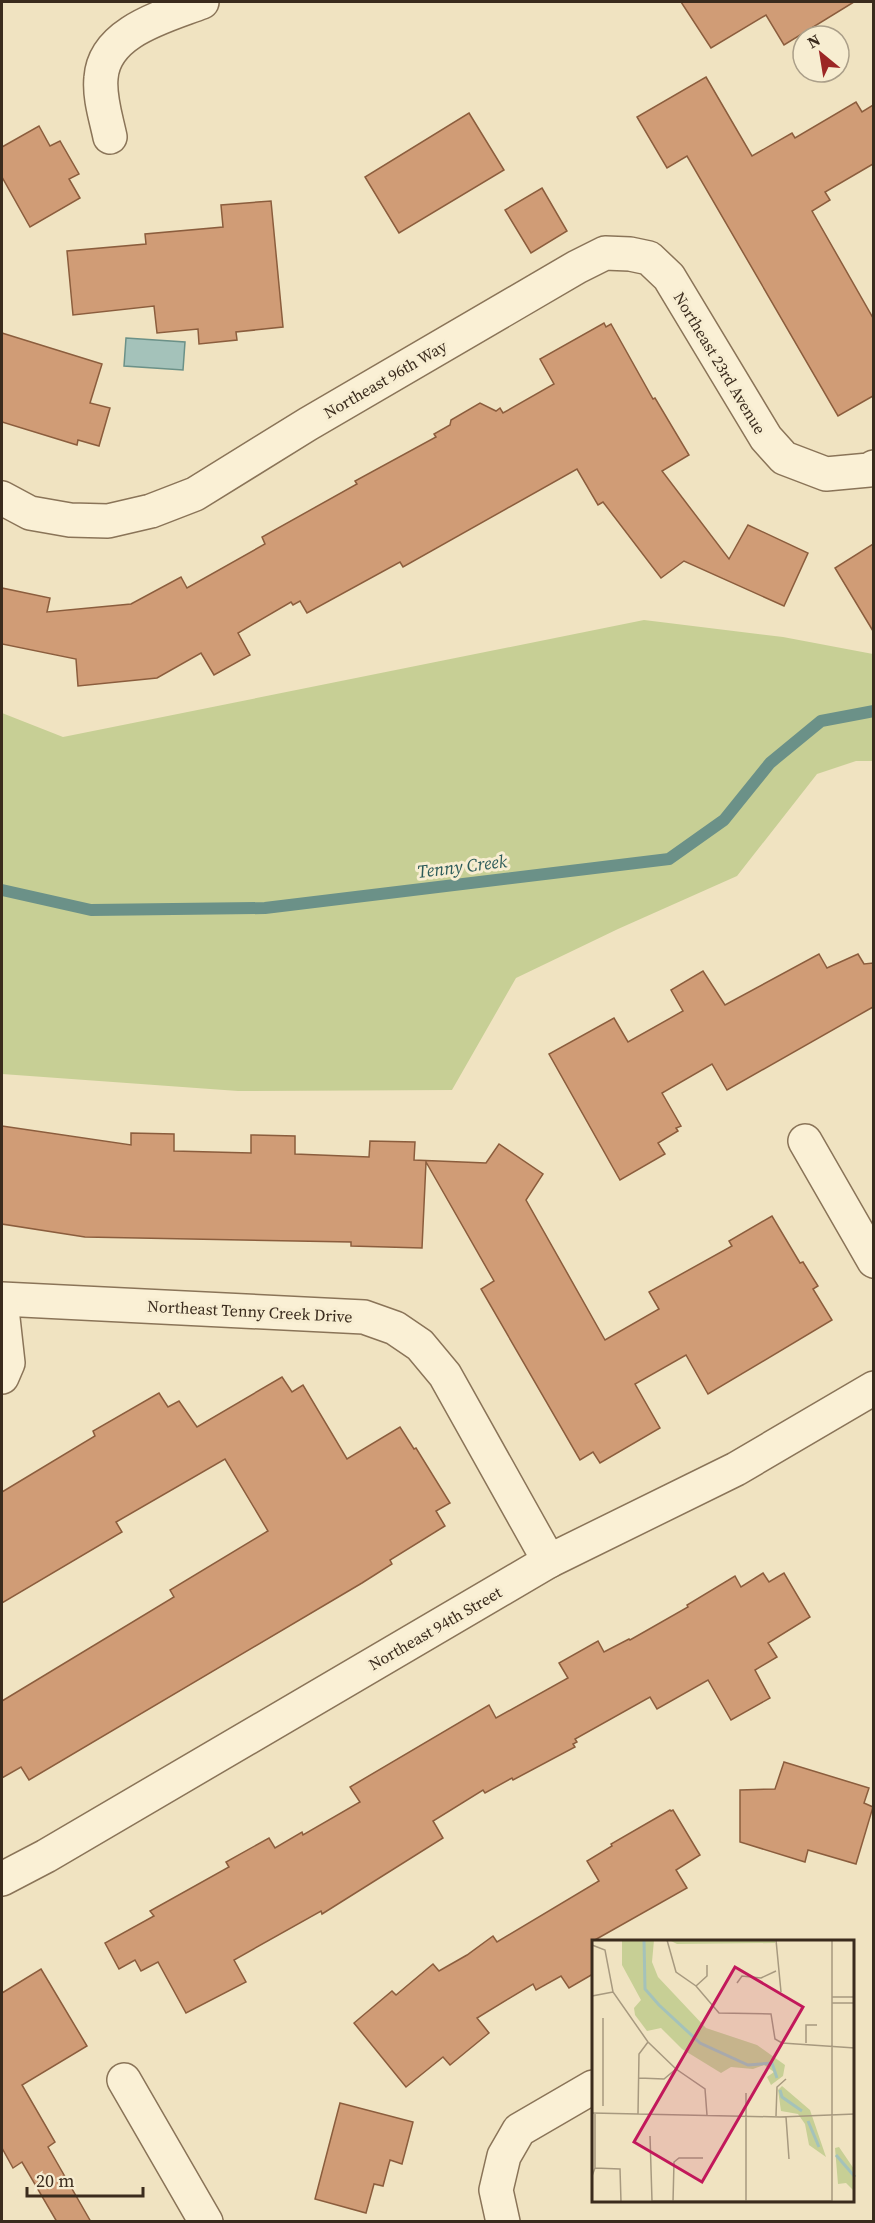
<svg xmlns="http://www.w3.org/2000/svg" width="875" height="2223" viewBox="0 0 875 2223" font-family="'Source Serif 4',serif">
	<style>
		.green { fill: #c7cf95 }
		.water { fill: #a4c2ba; stroke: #6b9188; stroke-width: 1.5 }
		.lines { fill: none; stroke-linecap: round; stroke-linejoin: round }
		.stream { stroke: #6b9188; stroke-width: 12 }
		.building { fill: #d09c76; stroke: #8b5d3d; stroke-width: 1.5 }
		.minor-casing { stroke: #8a7458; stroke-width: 36 }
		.minor { stroke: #faf0d5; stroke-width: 33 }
		.labels { text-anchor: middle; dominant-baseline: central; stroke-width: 6; stroke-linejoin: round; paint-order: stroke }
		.street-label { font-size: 16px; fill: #3a2b1d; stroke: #f7edd1 }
		.water-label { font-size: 18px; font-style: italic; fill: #2b5a58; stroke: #f7edd1 }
		.inset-river { fill: none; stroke: #a4c2ba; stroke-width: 3 }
		.inset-road { fill: none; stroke: #a7997f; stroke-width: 1.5 }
		.view { fill: #c2185b; fill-opacity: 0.15; stroke: #c2185b; stroke-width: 3 }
		.inset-edge { fill: none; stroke: #3a2b1d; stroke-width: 3 }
	</style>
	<rect width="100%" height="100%" fill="#f0e3c1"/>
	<!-- green -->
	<path class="green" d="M644,620L783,637L873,654V761H856L817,774L737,876L618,929L516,978L452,1090L238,1091L2,1074V713L63,737Z"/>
	<!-- water -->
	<path class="water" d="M126,338L185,342L183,370L124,366Z"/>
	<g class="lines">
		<!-- stream -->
		<path class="stream" d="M2,890L91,910L265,908L669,859L724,820L770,763L821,721L874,711"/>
	</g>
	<!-- building -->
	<g class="building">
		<path d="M681,2H854L784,45L766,15L711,48Z"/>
		<path d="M706,77L752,156L792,133L795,138L856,102L862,112L873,105V164L825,192L830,200L812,211L873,318V396L838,416L687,156L667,168L637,117Z"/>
		<path d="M469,113L504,170L399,233L365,177Z"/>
		<path d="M39,126L50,146L60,141L79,174L69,179L80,198L30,227L2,177V147Z"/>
		<path d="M542,188L567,231L531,253L505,210Z"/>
		<path d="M271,201L283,327L236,332L237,340L199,344L198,329L157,333L154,306L73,315L67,251L146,244L145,234L223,227L221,205Z"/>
		<path d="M604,323L606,327L611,324L653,399L655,398L689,455L662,471L729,559L748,525L808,553L784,606L684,561L661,578L603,502L598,505L577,469L403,567L400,562L307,613L300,601L293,605L291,602L238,633L250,655L214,675L201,653L157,678L78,686L76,659L2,644V588L50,598L47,612L131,604L181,577L187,588L265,544L262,537L357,484L355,481L436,437L434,434L450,425L451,420L480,403L496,411L500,408L503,413L554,384L540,359Z"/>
		<path d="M2,333L102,364L90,403L110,408L99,446L78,440L77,445L2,422Z"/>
		<path d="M873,544V631L835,568Z"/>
		<path d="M819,954L827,968L858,954L864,964L873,963V1007L727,1090L712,1064L662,1093L681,1126L676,1128L678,1131L658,1143L665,1154L620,1180L549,1054L614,1018L628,1042L683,1011L671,990L703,971L725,1005Z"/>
		<path d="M2,1126L131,1145V1133L174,1134V1151L251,1153V1135L295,1136V1154L369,1157L370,1141L415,1142L414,1160L486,1163L499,1144L543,1174L526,1200L605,1340L659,1309L649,1292L732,1246L729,1241L772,1216L800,1263L803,1262L818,1286L813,1289L832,1320L708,1394L686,1355L635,1384L660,1428L600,1463L593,1452L580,1460L481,1289L494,1281L426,1162L422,1248L351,1246V1242L85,1237L2,1224Z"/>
		<path d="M282,1377L292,1392L303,1385L347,1459L400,1427L414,1449L416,1448L450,1503L436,1511L445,1526L390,1560L392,1564L362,1583L29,1780L21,1767L2,1778V1701L174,1597L170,1590L268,1531L225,1459L116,1522L122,1532L2,1603V1492L95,1436L93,1431L159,1393L168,1407L179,1401L197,1427Z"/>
		<path d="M763,1573L769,1582L784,1573L810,1617L768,1643L777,1657L755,1670L770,1698L731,1720L708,1680L657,1709L650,1697L575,1739L577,1742L573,1744L575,1747L513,1780L512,1778L485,1793L483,1790L433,1821L443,1838L322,1914L321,1911L234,1960L246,1982L186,2013L158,1962L141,1971L135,1960L119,1969L105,1943L154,1916L150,1911L229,1867L226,1862L269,1838L275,1848L302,1832L303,1835L360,1802L350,1787L489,1705L496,1718L568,1678L559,1663L598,1641L604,1652L629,1639L630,1640L688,1607L687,1605L735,1576L741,1587Z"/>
		<path d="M784,1762L869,1788L864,1803L873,1807L856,1864L808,1850L805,1862L740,1842V1790L775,1789Z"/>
		<path d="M670,1810L671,1811L673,1810L700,1855L676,1870L687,1888L593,1941V1974L569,1988L561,1976L536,1990L533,1984L477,2018L489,2033L450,2065L443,2057L406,2087L354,2023L392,1991L396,1995L433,1964L439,1971L467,1955L493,1936L497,1942L599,1881L587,1861L612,1846L611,1844Z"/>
		<path d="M41,1969L87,2046L22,2085L55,2142L48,2147L91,2222H57L22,2162L13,2168L2,2148V1993Z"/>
		<path d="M340,2103L413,2122L402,2164L390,2160L383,2186L374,2184L366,2213L315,2199Z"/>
	</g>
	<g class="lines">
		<defs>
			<g id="minor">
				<path d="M110,137C106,118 99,97 101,78C104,31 166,16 202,2"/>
				<path d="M2,498L30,513L70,520L108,521L151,511L195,494L308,424L577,267L605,253L630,254L649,258L669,277L766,438L784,458L826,474L869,470L874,467"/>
				<path d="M805,1141L874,1261"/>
				<path d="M2,1299L364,1317L395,1328L420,1345L445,1375L549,1561"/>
				<path d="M2,1309L8,1363L2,1377"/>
				<path d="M2,1879L46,1856L549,1561L736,1469L874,1388"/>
				<path d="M124,2080L206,2222"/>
				<path d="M503,2222L496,2190L504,2156L519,2130L593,2087"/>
			</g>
		</defs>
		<!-- minor casing -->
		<use href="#minor" class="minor-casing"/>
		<!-- minor -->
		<use href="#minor" class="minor"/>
	</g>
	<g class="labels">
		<!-- street labels -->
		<g class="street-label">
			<text transform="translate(720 363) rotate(59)">Northeast 23rd Avenue</text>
			<text transform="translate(385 379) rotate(-30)">Northeast 96th Way</text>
			<text transform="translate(250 1311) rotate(3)">Northeast Tenny Creek Drive</text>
			<text transform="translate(435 1628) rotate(-30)">Northeast 94th Street</text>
		</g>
		<!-- water labels -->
		<g class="water-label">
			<text transform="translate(462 866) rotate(-7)">Tenny Creek</text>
		</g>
	</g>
	<!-- overview -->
	<g transform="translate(592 1940)">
		<rect width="262" height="262" fill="#f0e3c1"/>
		<path d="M30,0H62L60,22L66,37L114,88L165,105L193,125L191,136L179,145L175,137L182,132L172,125L161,129L139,127L129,133L90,109L69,88L55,91L43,75L42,68L49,60L30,25ZM77,0H183V3L85,4ZM190,146L218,170L234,217L217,205L213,184L206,174L189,171L186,150ZM247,207L262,229V251L254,243L246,244L243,208Z" fill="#c7cf95"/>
		<path class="inset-river" d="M52,0L53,49L67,65L108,103L156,125L180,123L185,138M188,150L190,157L210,171M216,181L227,207M244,215L263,237"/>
		<path class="inset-road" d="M75,0L84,32L104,46L127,73L179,74L183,99L190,103L263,108M184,0L189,52M0,5L13,10L21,52L56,102L84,129L113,149L115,175M145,43L150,36L169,38L184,31M104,46L115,36V25M0,56L21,52M240,57H263M240,63H263M11,78V166M214,103V85H225M47,138L72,139L84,129M154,153V261M0,173L188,177L263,174M46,174L47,114L56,102M184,176L185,147L194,139M194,177L197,219M58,196L60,261M3,228V173M0,236L3,228L28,229L29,262M60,261H240M81,262L82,222L87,218H111M240,262V0"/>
		<path class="view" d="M143,27L211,67L110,242L42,202Z"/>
		<rect width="262" height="262" class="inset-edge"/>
	</g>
	<!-- border -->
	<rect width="875" height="2223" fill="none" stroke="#3a2b1d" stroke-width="6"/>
	<!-- north arrow -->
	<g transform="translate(821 54) rotate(330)"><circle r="28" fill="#f7edd1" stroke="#ab9f89" stroke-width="1.5"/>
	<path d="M0-4.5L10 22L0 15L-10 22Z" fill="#9c2625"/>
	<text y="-9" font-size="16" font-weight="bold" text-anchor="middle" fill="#3a2b1d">N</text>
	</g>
	<!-- scale -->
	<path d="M27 2187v9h116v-9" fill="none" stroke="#3a2b1d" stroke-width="3"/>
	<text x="36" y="2187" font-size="18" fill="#3a2b1d" stroke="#f7edd1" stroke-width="4.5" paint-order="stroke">20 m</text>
</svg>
